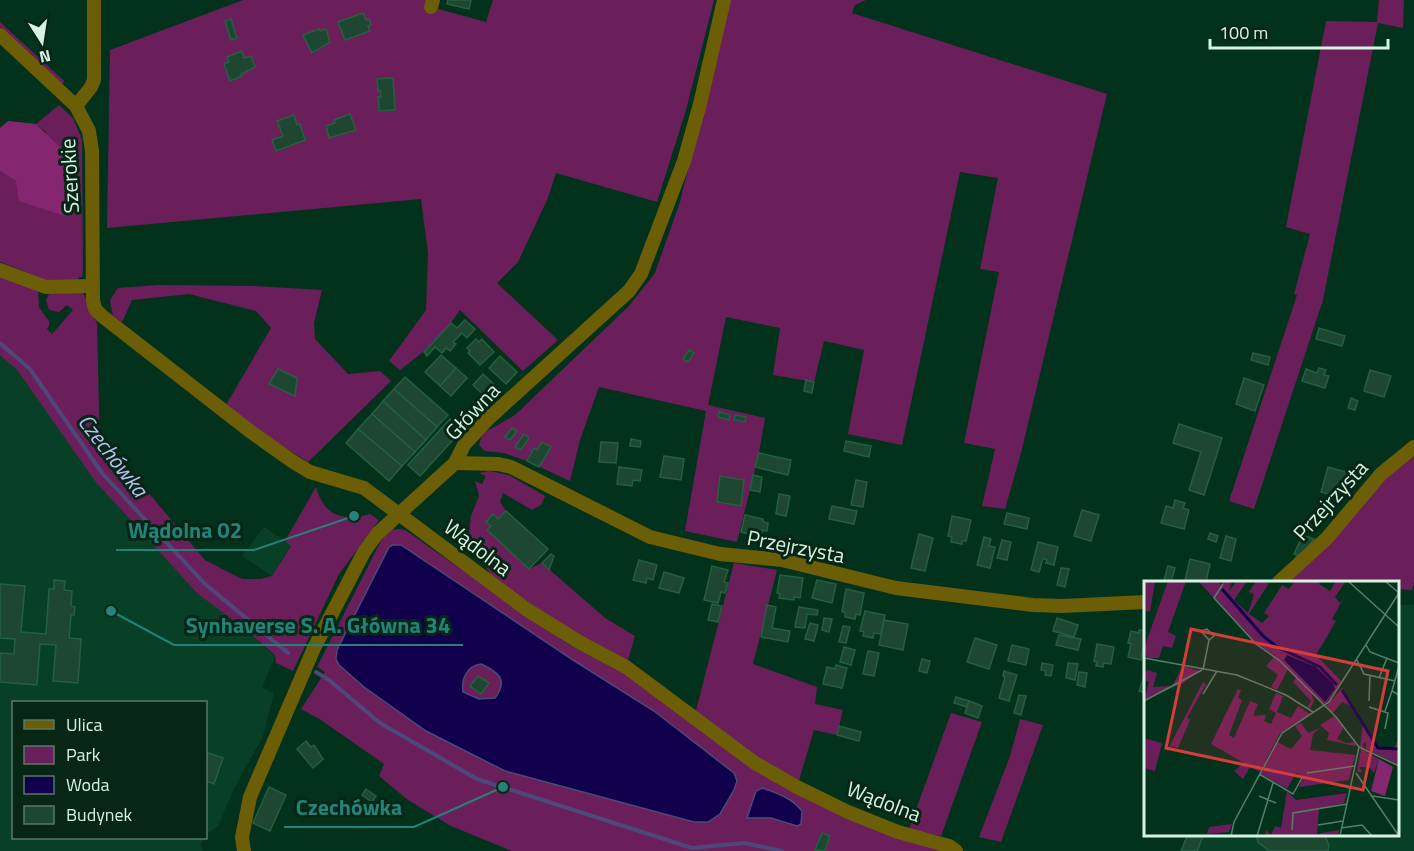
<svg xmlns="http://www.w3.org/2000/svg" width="1414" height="851" viewBox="0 0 1414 851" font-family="'Titillium Web',sans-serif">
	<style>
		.built { fill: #084027 }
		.green { fill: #6b1f5a; fill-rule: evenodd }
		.forest { fill: #852670 }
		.water { fill: #11004c; stroke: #4c4978; stroke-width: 1.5; fill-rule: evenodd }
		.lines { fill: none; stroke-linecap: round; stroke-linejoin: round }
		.stream { stroke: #4c4978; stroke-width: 4 }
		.building { fill: #1d4731; stroke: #255f41; stroke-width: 1.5 }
		.minor { stroke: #6c5d07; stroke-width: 14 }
		.labels { text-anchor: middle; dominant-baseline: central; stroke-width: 6; stroke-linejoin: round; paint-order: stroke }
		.street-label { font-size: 21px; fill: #d5f3e0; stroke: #072616 }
		.water-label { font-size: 22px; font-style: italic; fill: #bbc2f6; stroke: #072616 }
		.inset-river { fill: none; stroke: #11004c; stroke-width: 3 }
		.inset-road { fill: none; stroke: #567f6a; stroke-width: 1.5 }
		.view { fill: #d63c3a; fill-opacity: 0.15; stroke: #d63c3a; stroke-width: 3 }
		.inset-edge { fill: none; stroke: #d5f3e0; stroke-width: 3 }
		.leader { fill: none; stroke: #238279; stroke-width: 2 }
		.callout-dot { fill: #238279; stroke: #072616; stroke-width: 2 }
		.callout-label { font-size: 22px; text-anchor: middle; font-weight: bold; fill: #238279; stroke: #072616; stroke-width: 6; stroke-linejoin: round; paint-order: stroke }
	</style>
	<rect width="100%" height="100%" fill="#02321c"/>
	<!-- built -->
	<g class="built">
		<path d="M0,355L18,371L244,628L275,656L262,688L274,693L263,736L234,789L218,826L208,833L206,837V702H14V838H205L200,845L203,851H0Z"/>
		<path d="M264,527L291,545L272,576L242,556Z"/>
		<path d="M1398,605H1414V851H1181L1188,835L1398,834Z"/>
	</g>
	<!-- green -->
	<g class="green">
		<path d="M243,0H431V7L486,22L493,0H714L686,110L657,202L556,173L547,200L518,262L497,283L558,340L523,371L460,310C444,334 424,352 400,370L389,361L426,310L428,253L421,199L107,228L110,50Z"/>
		<path d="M730,0H866L855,5L852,13L1107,94L1021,453L1005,509L982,506L995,449L964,443L999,272L980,269L998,178L960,172L902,445L848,434L864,350L824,341L814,382L773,375L780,328L726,317L708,405L765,418L759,453L737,542L685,531L706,411L599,387L580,440L570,481L527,461L504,453L485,451L479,445L482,434L515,415L629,306L655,273L680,202Z"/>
		<path d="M1379,0H1404L1403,28L1378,23L1323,300L1254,509L1229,501L1297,295L1294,294L1310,234L1286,227L1326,21L1377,22Z"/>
		<path d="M0,22L64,81L62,86L0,27Z"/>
		<path d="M59,105L73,118L82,140L83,270L82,277L78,278L79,281L46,280L0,262V171L16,181L46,132L36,124Z"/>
		<path d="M0,276L38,290L39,307L49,321V326L47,329L52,334L73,310L67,305L59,312L49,310L46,300L49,294L82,292C89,301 91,314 97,323L100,453L113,472L147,491L205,560L242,579H261L272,576L291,546L285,541L316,487C324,516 343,522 370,514L379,520L339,574L293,671L276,663L275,655L244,628L198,594L95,481L18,371L0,355Z"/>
		<path d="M158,285L254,286L322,290L314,323L315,339L348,374L380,371L391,381L308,462L271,439L226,405L271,328L256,311L189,294L132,300L122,322L113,316L110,300L118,288Z"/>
		<path d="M1414,454V582L1412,590L1398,589V582L1289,581L1388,475Z"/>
		<path d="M489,471L509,475L545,496L541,505L532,510L503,493L500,502L506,511L498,519L493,515L487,522L491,526L487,530L529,569L542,563L605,618L635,636L626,667L504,593L468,542L471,516L479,496L475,481L482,484L486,476L479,473Z"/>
		<path d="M399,529L405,530L568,644L630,677L759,773L827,808L947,851H512L451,826L408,800L379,776L384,764L321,720L301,709L325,672L317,667L384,535L388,530ZM762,788L781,795L797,805V826L771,818H747Z"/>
		<path d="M734,563L777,570L753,664L817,687L815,704L843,710L837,735L814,730L797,787L694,718Z"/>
		<path d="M951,713L982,722L941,836L909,829Z"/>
		<path d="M1020,719L1043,725L1001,842L979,837L1010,756Z"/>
	</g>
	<!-- forest -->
	<path class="forest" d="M8,121L36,124L64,151L67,177L65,216L19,201L16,181L0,171V128Z"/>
	<!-- water -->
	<g class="water">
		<path d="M393,545H401L573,660L654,711L734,773L737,781L734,790L720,814L708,822H694L505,771L426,731L364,687L339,665L336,659L337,650L389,547ZM481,664C498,672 509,679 495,698L479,699L463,692C461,679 467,666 481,664Z"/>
		<path d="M762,788C777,793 792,798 802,811L801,824L797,826L771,818H747L756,791Z"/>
	</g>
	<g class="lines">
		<!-- stream -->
		<g class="stream">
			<path d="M0,343L30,369L102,473L205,584L288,653"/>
			<path d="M316,672L329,680L380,723L477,779L692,848L744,843L782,851"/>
		</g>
	</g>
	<!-- building -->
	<g class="building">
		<path d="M448,0H471L469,9L447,4Z"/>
		<path d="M363,13L366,20L369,19L371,25L368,26L370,31L345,40L338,22Z"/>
		<path d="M231,19L237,38L231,40L225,21Z"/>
		<path d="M319,29L320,31L326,29L330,42L312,53L303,35Z"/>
		<path d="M242,51L244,58L251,56L255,67L241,74L242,76L230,81L224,64L229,62L227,57Z"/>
		<path d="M393,78L395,110L379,111L378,97H381L380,90L378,91L377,79Z"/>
		<path d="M350,114L356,130L329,138L326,126L335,123L334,120Z"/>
		<path d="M294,115L297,125L300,124L305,140L276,151L272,140L283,136L277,121Z"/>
		<path d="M465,320L475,329L467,338L462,333L453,342L456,344L450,351L446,348L442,353L435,347L427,356L424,352L451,323L457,328Z"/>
		<path d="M1319,328L1345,336L1342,346L1316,339Z"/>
		<path d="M476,339L479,342L482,339L494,352L480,365L468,353L470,351L467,348Z"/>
		<path d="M689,350L694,353L688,362L683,359Z"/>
		<path d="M1253,353L1270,357L1268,365L1251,360Z"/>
		<path d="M441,355L456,368L440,386L425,372Z"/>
		<path d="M500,356L517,372L506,384L489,368Z"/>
		<path d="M456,368L467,378L451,396L440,386Z"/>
		<path d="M1319,368L1326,370L1324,375L1329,376L1325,388L1302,381L1306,369L1317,373Z"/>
		<path d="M278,369L297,378L295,396L269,384Z"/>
		<path d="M1370,370L1391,376L1384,397L1364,391Z"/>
		<path d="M483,374L499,389L489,400L473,385Z"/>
		<path d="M405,377L448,415L437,427L394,389Z"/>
		<path d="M1244,378L1264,385L1255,411L1236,404Z"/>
		<path d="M806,380L814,382L812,393L804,391Z"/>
		<path d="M394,389L437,427L426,440L383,401Z"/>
		<path d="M1351,398L1358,401L1355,410L1348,408Z"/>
		<path d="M383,401L426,440L415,452L372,414Z"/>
		<path d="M719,412L730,415L729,420L718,417Z"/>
		<path d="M372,414L415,452L402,466L358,429Z"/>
		<path d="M735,415L746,417L745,422L734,420Z"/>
		<path d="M450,419L462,430L420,476L408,465Z"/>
		<path d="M1179,424L1222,438L1204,495L1189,490L1201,452L1173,443Z"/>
		<path d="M512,428L517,431L510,440L505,437Z"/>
		<path d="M358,429L402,466L389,481L346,443Z"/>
		<path d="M524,434L529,438L521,450L515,447Z"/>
		<path d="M631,439L641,441L640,447L630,446Z"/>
		<path d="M846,441L871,446L869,457L844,451Z"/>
		<path d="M542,442L551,447L539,467L527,461L534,448L537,450Z"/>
		<path d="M601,442L618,443L616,463L599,462Z"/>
		<path d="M759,453L791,460L788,475L755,467Z"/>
		<path d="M664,456L684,459L681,480L660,477Z"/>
		<path d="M619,467L642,470L640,481L633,480L632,486L617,484Z"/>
		<path d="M1328,467L1346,472L1339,497L1321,492Z"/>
		<path d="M753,475L762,477L760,492L750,490Z"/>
		<path d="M720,476L744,480L741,506L717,502Z"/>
		<path d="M856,480L867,482L863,507L851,505Z"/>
		<path d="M779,494L790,496L786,516L776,514Z"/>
		<path d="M1175,500L1185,503L1183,508L1189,510L1184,529L1161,523L1166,506L1173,508Z"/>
		<path d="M832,506L857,511L854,524L829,519Z"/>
		<path d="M1082,510L1099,515L1091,541L1074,536Z"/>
		<path d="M506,511L548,549L529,569L487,530L491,526L486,522L493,514L498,519Z"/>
		<path d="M1007,513L1029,518L1027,529L1004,524Z"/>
		<path d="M745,515L763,519V522L768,523L767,531L763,530L761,537L741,532Z"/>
		<path d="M952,516L971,520L966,541H962V544L951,542L952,537L948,536Z"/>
		<path d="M1210,533L1218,536L1216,542L1208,539Z"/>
		<path d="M919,534L933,538L925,571L911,568Z"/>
		<path d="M1303,535L1314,539L1300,557L1294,554Z"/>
		<path d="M1226,536L1236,539L1231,561L1220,558Z"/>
		<path d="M984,537L991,539L989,546L995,547L990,568L977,565Z"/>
		<path d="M1002,540L1011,542L1007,560L997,558Z"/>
		<path d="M1038,542L1058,547L1054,565L1046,563L1047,560L1043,558L1039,572L1031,570Z"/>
		<path d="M551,554L554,556L549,570L542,563Z"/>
		<path d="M1190,559L1210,564L1206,582L1185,580Z"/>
		<path d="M639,560L657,565L653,580L647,578L646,583L633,580Z"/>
		<path d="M712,566L728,570L724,582L728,583L725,593L721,592L718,603L704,600Z"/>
		<path d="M1168,566L1175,568L1171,582L1164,580Z"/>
		<path d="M1061,568L1069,569L1065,587L1057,585Z"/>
		<path d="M664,572L684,578L679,593L659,588Z"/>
		<path d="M780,575L803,578L800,598L794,597V600L779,598L780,594L777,593Z"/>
		<path d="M54,580L65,581L64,590L72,591L71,606L75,607L74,615H71L69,638L81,639L78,683L53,681L56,645L40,644L37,685L0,682V653L14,654L15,639L0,638V584L25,586L21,632L46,634L49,589H54Z"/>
		<path d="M817,580L836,584L832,603L812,598Z"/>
		<path d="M846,589L864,593L860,615L856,614L855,619L845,617V612H842Z"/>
		<path d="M712,604L722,606L718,622L708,620Z"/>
		<path d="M767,605L776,607L772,628L790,631L788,642L761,637Z"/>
		<path d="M799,607L818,610L817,615L807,614L805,628L795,627Z"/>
		<path d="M865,611L885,615L881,634L874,633L873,638L863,636L864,632L860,631Z"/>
		<path d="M824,618L832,619L829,632L822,630Z"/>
		<path d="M1057,618L1078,625L1074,637L1053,631Z"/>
		<path d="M884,620L908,624L903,650L879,645Z"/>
		<path d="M810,623L818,625L814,641L805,639Z"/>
		<path d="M843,626L850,627L846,643L839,642Z"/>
		<path d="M1139,630L1146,631L1141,660L1128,657L1131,644L1128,643L1131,631L1139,633Z"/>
		<path d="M1059,635L1081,639L1078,650L1056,645Z"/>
		<path d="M975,638L997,645L989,669L967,662Z"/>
		<path d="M1097,644L1114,647L1111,664L1104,663L1103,667L1096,666L1097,662L1094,661Z"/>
		<path d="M1012,645L1029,649L1026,665L1008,661Z"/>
		<path d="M844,647L855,650L851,665L840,662Z"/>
		<path d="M868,651L879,653L874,676L863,674Z"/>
		<path d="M922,659L930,661L927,673L919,671Z"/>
		<path d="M1042,663L1053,665L1051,676L1045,675L1046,671L1041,670Z"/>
		<path d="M1068,663L1078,664L1075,680L1066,678Z"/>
		<path d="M836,665L847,668L842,688L823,684L827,667L835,669Z"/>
		<path d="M1004,671L1017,675L1009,701L999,698L1005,677L1003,676Z"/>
		<path d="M1146,671V693L1139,691Z"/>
		<path d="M1079,672L1087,673L1085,687L1077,685Z"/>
		<path d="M478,676L489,683L481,694L470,686Z"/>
		<path d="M1019,695L1026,696L1021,715L1014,713Z"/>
		<path d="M956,697L969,701L967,707L954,703Z"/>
		<path d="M969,701L982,706L978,718L965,713Z"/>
		<path d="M839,726L861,732L859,741L837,735Z"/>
		<path d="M306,741L311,747L314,745L323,759L313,768L297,749Z"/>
		<path d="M208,753L223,758L214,784L206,781V758Z"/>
		<path d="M269,787L286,795L270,831L253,823Z"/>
		<path d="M366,789L376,796L372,802L362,795Z"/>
		<path d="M822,833L830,836L825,851L815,850Z"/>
		<path d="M1188,834H1204L1197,851H1181Z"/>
		<path d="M1324,834L1329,845L1328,851H1269L1258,842L1256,835Z"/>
	</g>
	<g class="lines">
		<!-- minor -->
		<g class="minor">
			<path d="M431,7L433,0"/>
			<path d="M0,35L76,106L89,131L92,151L93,300L95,309L102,316L251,432L292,461L310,472L364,488L526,609L579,642L626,667L755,763L797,787L848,812L898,832L949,846L956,851"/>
			<path d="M76,106L91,87L94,80V0"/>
			<path d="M0,270L46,287L92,286"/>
			<path d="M455,463L498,464L511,467L650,537L720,554L782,560L896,588L1033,605L1062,606L1146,602"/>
			<path d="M1279,582L1327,538L1381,474L1414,447"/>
			<path d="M244,851L242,837L250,797L314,648L364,552L377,534L455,463L464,445L488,419L629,291L641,274L684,161L700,104L724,0"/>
		</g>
	</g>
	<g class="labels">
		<!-- street labels -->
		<g class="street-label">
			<text transform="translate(69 176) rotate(-93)">Szerokie</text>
			<text transform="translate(472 411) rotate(-47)">Główna</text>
			<text transform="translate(1330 500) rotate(-48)">Przejrzysta</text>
			<text transform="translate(796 546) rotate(11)">Przejrzysta</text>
			<text transform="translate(478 547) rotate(37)">Wądolna</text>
			<text transform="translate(884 801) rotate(21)">Wądolna</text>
		</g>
		<!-- water labels -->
		<g class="water-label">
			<text transform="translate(113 455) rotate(52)">Czechówka</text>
		</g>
	</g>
	<!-- overview -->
	<g transform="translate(1144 581)">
		<rect width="255" height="255" fill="#02321c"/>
		<path d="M0,0H11L6,31L0,29ZM24,0H42L24,51L32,55L28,67L19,65L15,77H3L0,67ZM54,0H74L78,5V0H88L85,10L93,0H103L90,19L104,32L110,14L105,11L112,0L125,2L105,33L118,42L125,35L120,32L138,4L145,8L151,0H177L175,3L186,10L192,0H202L191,16L196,22L202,13L188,38L192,40L172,74L198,101L181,123L167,112L170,120L166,128L160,122L164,125L167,120L149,101L152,97L144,88L133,109L127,106L134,94L122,85L131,75L111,62ZM39,85L56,90L39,102L0,119L5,101L0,99V92L4,89L13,92L9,106L28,105ZM59,101L62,103L43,137L46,139L34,167L27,165L21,174ZM198,107L234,166L249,168L255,158V184L222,168V161L218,164L221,167L216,166L219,143L207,125L198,121L189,132L182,125ZM94,108L97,109L94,117L98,119L85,154L90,157L106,120L114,123L109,135L122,134L120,140L127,143L132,132L125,128L132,112L139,115L133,131L147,137L154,125L166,133L136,152L116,191L106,186L99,198L90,190L100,182L67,163ZM190,135L200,146L193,158L202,162L212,161L211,165L183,159L185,152L176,144ZM157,142L164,152L176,147L169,153L166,169L211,174L205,199L155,206L159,195L152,192L143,208L117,193L133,161L147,168L158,155L151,145ZM0,157L18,162L11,190L0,187ZM217,168L235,178L230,192L225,186H215L218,191H213ZM143,210L152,219L203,212L200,222L175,228L173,253L195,249L194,255H121L122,249L127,254L131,245L137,247ZM88,243L85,251L63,253L65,246Z" fill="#6b1f5a"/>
		<path d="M235,178L249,186L241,215L227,210Z" fill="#852670"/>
		<path d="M143,74L172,86L189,102L191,108L181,121L140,79Z" fill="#11004c"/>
		<path class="inset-river" d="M78,8L119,55L133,66L176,86L193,104M198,109L234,167L255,168"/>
		<path class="inset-road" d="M204,0L255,46M241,0L255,12M79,3L70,17L112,63L136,80L192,136L215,166M222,64L226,71L255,82M0,77L93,94L142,114L169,131M213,79L220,93L251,100M255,85L248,110L255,114M59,89L65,59L70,55L63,48L57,50L65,59M235,97L243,77M59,113L73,90M0,120L58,89M225,120L226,94M225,126L244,132L241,148M241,130L248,110M215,166L255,185M163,192L211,185M212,192L255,255M115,193L149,213L159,195M115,215L132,222M228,215L255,219M174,244L199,240M197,247L218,244L228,255M148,249L149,232L203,223M7,255H45M87,255L90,241L138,152L185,121L255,12M113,255L129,202M196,255L215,166"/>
		<path class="view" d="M47,48L244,90L219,209L22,167Z"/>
		<rect width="255" height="255" class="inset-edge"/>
	</g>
	<!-- callouts -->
	<path class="leader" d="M354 516L254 550H116M111 611L174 645H463M503 787L414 827H284"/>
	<g class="callout-dot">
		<circle cx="354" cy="516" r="6"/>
		<circle cx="111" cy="611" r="6"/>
		<circle cx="503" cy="787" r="6"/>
	</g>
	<g class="callout-label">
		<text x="185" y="538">Wądolna 02</text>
		<text x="318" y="633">Synhaverse S. A. Główna 34</text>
		<text x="349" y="815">Czechówka</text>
	</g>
	<!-- legend -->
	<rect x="12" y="701" width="195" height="138" fill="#072616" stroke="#597867" stroke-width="1.5"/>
	<rect x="24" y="720" width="30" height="9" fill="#6c5d07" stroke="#597867" stroke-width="1.5"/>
	<text x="66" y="731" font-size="18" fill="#d5f3e0">Ulica</text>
	<rect x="24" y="746" width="30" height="18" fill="#6b1f5a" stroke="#597867" stroke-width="1.5"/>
	<text x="66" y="761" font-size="18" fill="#d5f3e0">Park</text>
	<rect x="24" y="776" width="30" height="18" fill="#11004c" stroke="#597867" stroke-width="1.5"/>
	<text x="66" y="791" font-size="18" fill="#d5f3e0">Woda</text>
	<rect x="24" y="806" width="30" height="18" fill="#1d4731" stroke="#597867" stroke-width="1.5"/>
	<text x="66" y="821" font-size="18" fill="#d5f3e0">Budynek</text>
	<!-- north arrow -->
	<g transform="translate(42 42) rotate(168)" stroke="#072616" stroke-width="4.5" paint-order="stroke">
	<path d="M0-4.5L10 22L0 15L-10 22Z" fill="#d5f3e0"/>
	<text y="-9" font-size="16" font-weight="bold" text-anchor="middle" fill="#d5f3e0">N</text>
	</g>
	<!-- scale -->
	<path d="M1210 39v9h178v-9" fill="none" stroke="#d5f3e0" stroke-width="3"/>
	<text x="1219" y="39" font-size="18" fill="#d5f3e0" stroke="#072616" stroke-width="4.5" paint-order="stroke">100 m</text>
</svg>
